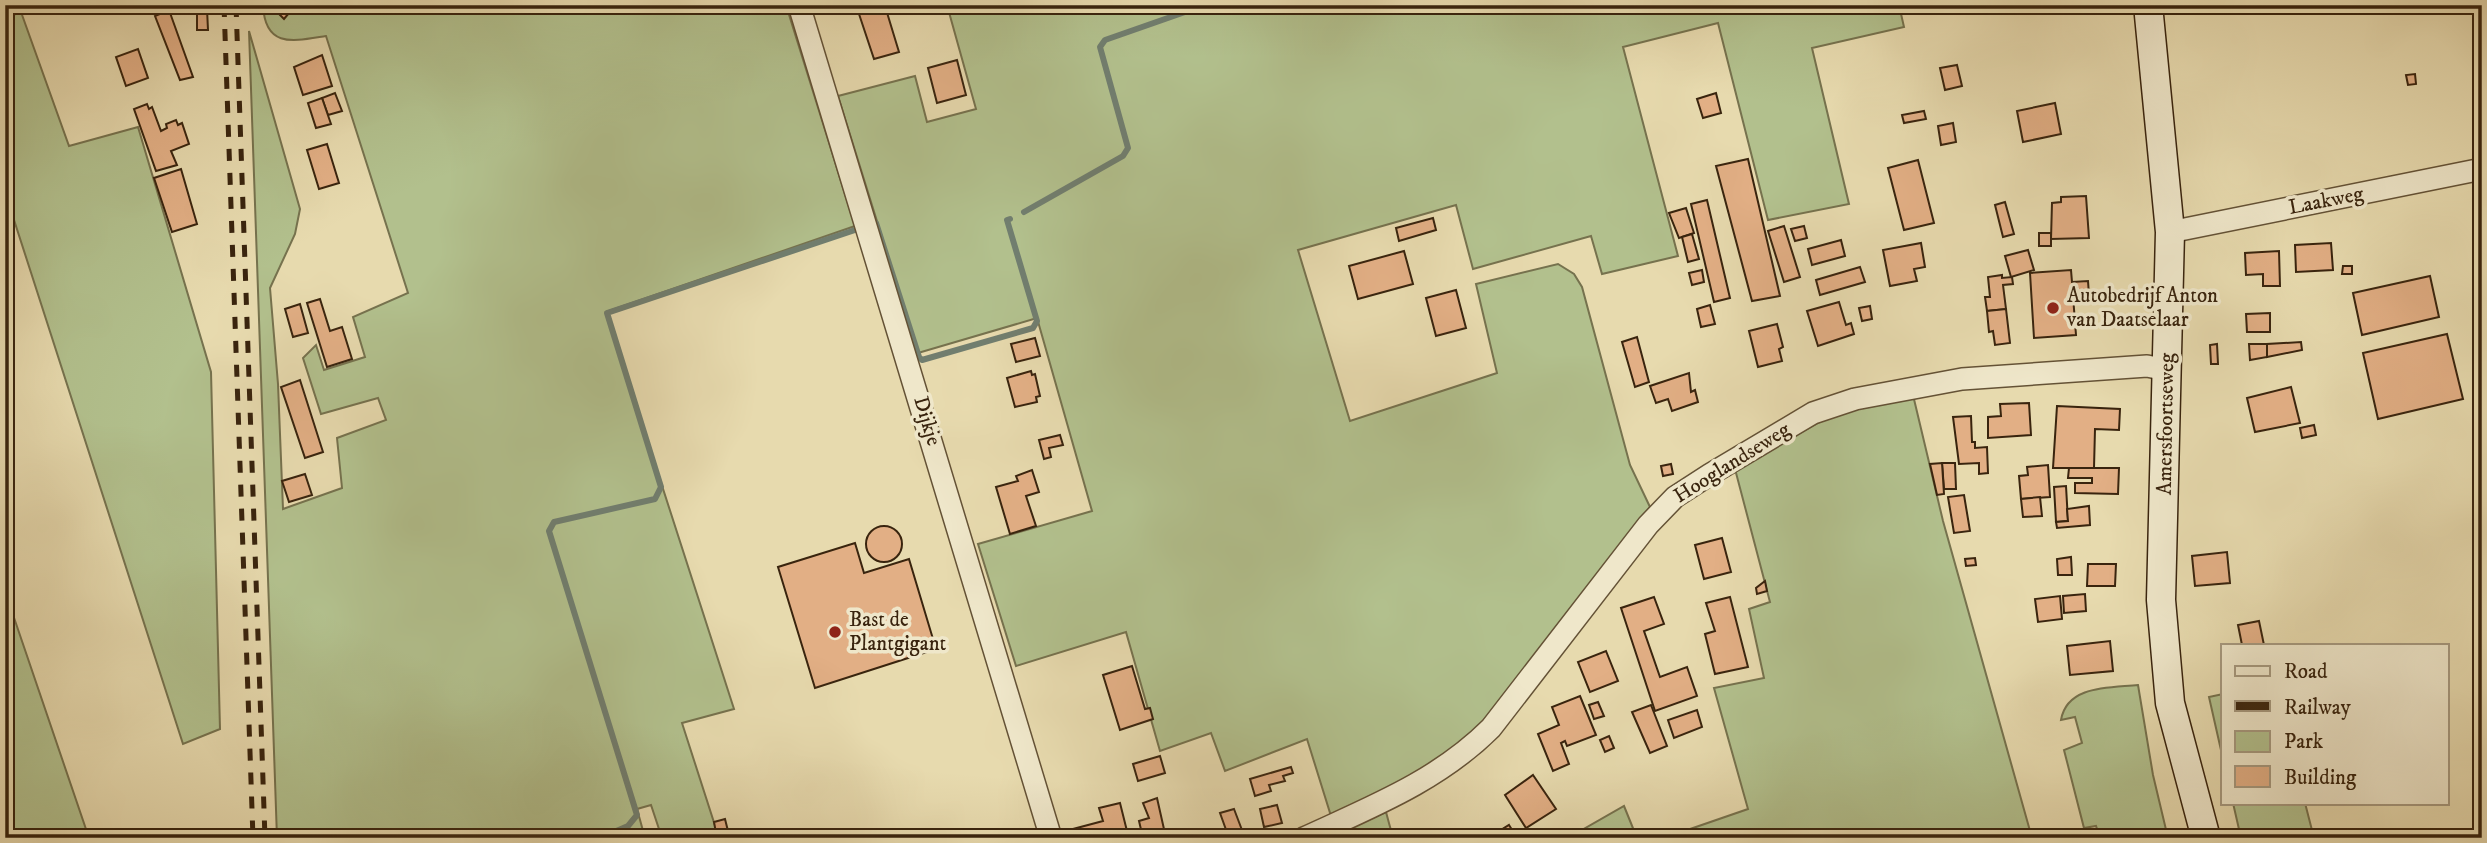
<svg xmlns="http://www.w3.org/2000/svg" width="2487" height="843" viewBox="0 0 2487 843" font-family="'IM FELL DW Pica',serif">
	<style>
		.green { fill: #b2c08d; stroke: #76724e; stroke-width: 2 }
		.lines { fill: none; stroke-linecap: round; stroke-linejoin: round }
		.stream { stroke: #717e6f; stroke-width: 6 }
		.building { fill: #e2af85; stroke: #39240e; stroke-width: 2 }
		.street-casing { stroke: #645236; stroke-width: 24 }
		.secondary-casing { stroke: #39240e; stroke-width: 31 }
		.street { stroke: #efe7ca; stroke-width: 21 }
		.secondary { stroke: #efe7ca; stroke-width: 28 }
		.rail { stroke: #39240e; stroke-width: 5; stroke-dasharray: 12 12; stroke-linecap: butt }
		.poi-dot { fill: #8f2418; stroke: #efe7ca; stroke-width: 2.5 }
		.labels { text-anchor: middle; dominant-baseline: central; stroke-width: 7; stroke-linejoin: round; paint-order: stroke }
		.street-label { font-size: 21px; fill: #39240e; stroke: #efe7ca }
		.poi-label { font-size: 21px; fill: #39240e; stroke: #efe7ca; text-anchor: start }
	</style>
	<rect width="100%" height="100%" fill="#e7daae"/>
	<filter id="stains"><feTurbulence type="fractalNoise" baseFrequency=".00286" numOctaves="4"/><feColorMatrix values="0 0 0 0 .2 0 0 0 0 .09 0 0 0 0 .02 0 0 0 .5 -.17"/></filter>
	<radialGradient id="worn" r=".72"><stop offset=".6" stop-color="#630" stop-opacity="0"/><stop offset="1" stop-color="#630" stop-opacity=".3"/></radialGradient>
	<!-- green -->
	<g class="green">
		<path d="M263,5H786L855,226L606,312L734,709L682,723L719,838H662L651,805L637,809L645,838H277L249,31L300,209L295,234L270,288L278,384L283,509L342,488L337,438L386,420L378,398L321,414L303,358L316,345L324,370L365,357L353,317L408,293L326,36C294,41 265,49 263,5Z"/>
		<path d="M947,5H1899L1904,27L1812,48L1849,204L1768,220L1718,23L1623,47L1678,256L1602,274L1591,236L1473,269L1456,205L1298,250L1350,421L1497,373L1476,284L1558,264L1574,274L1582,287L1630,465L1650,507L1534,660L1473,733L1430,767L1331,816L1307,739L1225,771L1211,733L1160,751L1126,632L1016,666L978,544L1092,511L1037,318L918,353L838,96L915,76L927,122L976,109Z"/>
		<path d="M21,12L69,146L138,127L211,372L220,729L183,744L5,192V18Z"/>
		<path d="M1913,395L1943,521L2032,838H1664L1748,809L1714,688L1764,678L1749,609L1770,602L1735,469L1838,412Z"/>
		<path d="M5,592L8,600L89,838H5Z"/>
		<path d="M2138,685L2153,775L2168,838H2100L2096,826L2084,828L2064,750L2082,743L2075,717L2061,720C2067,685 2110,688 2138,685Z"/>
		<path d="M2223,694V759L2209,697Z"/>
		<path d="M2233,803H2305L2314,838H2241Z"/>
		<path d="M1624,806L1637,838H1568Z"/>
		<path d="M1386,812L1393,838H1331V836Z"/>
	</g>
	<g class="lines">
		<!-- stream -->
		<g class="stream">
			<path d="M1024,212L1123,156L1128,148L1100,47L1105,40L1205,5"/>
			<path d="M876,223L919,357L922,360L1033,328L1037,321L1007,220L1010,219"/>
			<path d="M600,838L628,826L637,815L549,531L554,522L655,499L661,487L607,313L858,229"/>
		</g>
	</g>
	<!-- building -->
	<g class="building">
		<path d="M885,6L899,52L874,59L859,14Z"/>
		<path d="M284,8L289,13L284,19L279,14Z"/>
		<path d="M197,9H207L208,30H197Z"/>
		<path d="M169,10L193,77L180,80L155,16Z"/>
		<path d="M138,49L148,78L126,86L116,57Z"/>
		<path d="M322,55L332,86L303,95L294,67Z"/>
		<path d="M957,60L966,95L937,103L928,68Z"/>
		<path d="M1957,65L1962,86L1945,90L1940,68Z"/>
		<path d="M2415,74L2416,84L2408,85L2406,75Z"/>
		<path d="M335,93L342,111L328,115L322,98Z"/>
		<path d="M1716,93L1721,113L1703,118L1697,99Z"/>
		<path d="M322,98L331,124L316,128L308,103Z"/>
		<path d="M2055,103L2061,134L2023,142L2017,111Z"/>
		<path d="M147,104L149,109L152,107L161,131L167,128L166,124L176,120L178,125L182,123L189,144L171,151L177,165L156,171L134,109Z"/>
		<path d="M1924,111L1926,119L1904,123L1902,115Z"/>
		<path d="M1953,123L1956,142L1941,145L1938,126Z"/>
		<path d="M327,144L339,183L319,189L307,150Z"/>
		<path d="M1748,159L1780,296L1752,301L1716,166Z"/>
		<path d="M1918,160L1934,223L1904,230L1888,168Z"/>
		<path d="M181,169L197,224L172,232L154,178Z"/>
		<path d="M2086,196L2089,238L2051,239L2052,203L2061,202V197Z"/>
		<path d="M1707,200L1730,298L1714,302L1691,204Z"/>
		<path d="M2005,202L2014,234L2003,237L1995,205Z"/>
		<path d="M1686,208L1694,233L1679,238L1669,213Z"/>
		<path d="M1433,218L1436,230L1399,241L1396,228Z"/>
		<path d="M1784,226L1800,277L1784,282L1768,231Z"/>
		<path d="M1804,226L1807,238L1795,241L1791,229Z"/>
		<rect x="2039" y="233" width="12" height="13"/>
		<path d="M1692,234L1699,259L1688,262L1682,237Z"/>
		<path d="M1841,240L1845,256L1812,265L1808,249Z"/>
		<path d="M1921,243L1925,267L1914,269L1917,281L1890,286L1883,250Z"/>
		<path d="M2331,243L2333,270L2296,272L2295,245Z"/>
		<path d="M2028,250L2034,270L2011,277L2005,256Z"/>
		<path d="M1404,251L1413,284L1358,299L1349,266Z"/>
		<path d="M2279,251L2280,286H2263V274L2246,275L2245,253Z"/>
		<path d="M2343,266H2352V274H2342Z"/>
		<path d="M1860,267L1865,282L1820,295L1816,280Z"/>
		<path d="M1702,270L1704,282L1692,285L1689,273Z"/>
		<path d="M2071,270L2072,282L2088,281L2089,295L2073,296L2076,335L2034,338L2030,273Z"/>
		<path d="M2002,275V278L2012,277L2013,284L2003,285L2006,309L1987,311L1985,297H1990L1988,277Z"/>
		<path d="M2430,276L2439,317L2362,335L2353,293Z"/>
		<path d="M1456,290L1466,328L1436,336L1426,298Z"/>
		<path d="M320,299L330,331L342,327L352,359L327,367L307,303Z"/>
		<path d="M1839,302L1846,325L1851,323L1854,334L1818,346L1807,311Z"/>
		<path d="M300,304L308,333L293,337L285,309Z"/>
		<path d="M1710,305L1715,324L1701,327L1697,309Z"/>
		<path d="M1870,306L1872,319L1862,321L1859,308Z"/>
		<path d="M2006,309L2010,343L1995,345L1993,331L1989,332L1987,311Z"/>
		<path d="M2270,313V332H2247L2246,314Z"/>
		<path d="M1777,324L1783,347L1779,349L1782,361L1758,367L1749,331Z"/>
		<path d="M2447,334L2463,399L2378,419L2363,353Z"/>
		<path d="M1637,337L1649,382L1635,387L1622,342Z"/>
		<path d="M1035,338L1040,356L1016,362L1011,344Z"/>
		<path d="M2301,342L2302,350L2267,357V344Z"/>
		<path d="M2217,344L2218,364H2211L2210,345Z"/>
		<path d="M2249,344H2267V357L2250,360Z"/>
		<path d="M5,371L11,389L5,391Z"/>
		<path d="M1031,371L1032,375L1035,374L1040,396L1036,397L1037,402L1015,407L1007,378Z"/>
		<path d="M1689,373L1691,392L1695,390L1698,402L1672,411L1668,399L1656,403L1650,386Z"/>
		<path d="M300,380L323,452L305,458L281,387Z"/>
		<path d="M2291,387L2300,423L2255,432L2247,398Z"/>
		<path d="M2029,403L2031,435L1988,438V417L2001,416L2000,404Z"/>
		<path d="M2057,406L2120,409L2119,430L2095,429L2094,468H2053Z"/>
		<path d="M1971,416L1972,442H1975V448L1987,447L1988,473L1979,474V463L1959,464L1953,417Z"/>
		<path d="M2314,425L2316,435L2302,438L2300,428Z"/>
		<path d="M1060,435L1063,445L1049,448L1051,457L1044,459L1039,440Z"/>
		<path d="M1942,463H1955L1956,489H1944Z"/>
		<path d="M1942,463L1944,494L1937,495L1930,464Z"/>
		<path d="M1671,464L1673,474L1663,476L1661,466Z"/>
		<path d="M2048,465L2050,497L2021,499L2019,476L2028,475L2027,467Z"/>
		<path d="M2069,468H2119L2118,494L2075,493V483H2092V478H2068Z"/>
		<path d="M1032,470L1039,492L1026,496L1036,526L1010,534L996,487L1018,481L1016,476Z"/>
		<path d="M305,474L312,495L289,502L282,481Z"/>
		<path d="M2066,486L2068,521L2056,522L2054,487Z"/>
		<path d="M1964,495L1970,531L1954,533L1948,497Z"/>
		<path d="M2040,497L2042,516L2023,517L2021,499Z"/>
		<path d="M2089,506L2090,525L2057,528L2056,522L2068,521L2067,509Z"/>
		<circle cx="884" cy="544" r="18"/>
		<path d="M1722,538L1731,572L1704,579L1695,545Z"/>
		<path d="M855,543L864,573L909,559L936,649L815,688L778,567Z"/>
		<path d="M2227,552L2230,583L2195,586L2192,556Z"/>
		<path d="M2071,557L2072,575H2058L2057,559Z"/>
		<path d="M1975,558L1976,565L1966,566L1965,559Z"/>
		<path d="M2088,564H2116L2115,586H2087Z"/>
		<path d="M1765,581L1767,591L1757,594L1756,588Z"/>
		<path d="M2085,594L2086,611L2064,613L2063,596Z"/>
		<path d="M2060,596L2062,619L2038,622L2035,599Z"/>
		<path d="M1654,597L1664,624L1644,631L1660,677L1687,667L1697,696L1655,711L1621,608Z"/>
		<path d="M1730,597L1748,667L1715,674L1705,634L1715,631L1706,603Z"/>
		<path d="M2259,621L2264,645H2242L2238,625Z"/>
		<path d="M2110,641L2113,671L2070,675L2067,646Z"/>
		<path d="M1606,651L1618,681L1590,692L1578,662Z"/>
		<path d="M1132,666L1145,709L1150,708L1153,719L1120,730L1103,675Z"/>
		<path d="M1580,696L1596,735L1567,746L1565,741L1561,743L1569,764L1553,771L1538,734L1559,725L1552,707Z"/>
		<path d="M1598,702L1604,716L1594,719L1589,705Z"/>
		<path d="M1651,705L1667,746L1650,753L1632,712Z"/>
		<path d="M1697,710L1702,727L1674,738L1668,720Z"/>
		<path d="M1609,736L1614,748L1605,752L1600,740Z"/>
		<path d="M1160,756L1165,773L1138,781L1133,764Z"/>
		<path d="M1291,767L1293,773L1283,776L1285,781L1269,785L1271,791L1255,796L1250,779Z"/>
		<path d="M1533,775L1556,809L1526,828L1505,795Z"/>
		<path d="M1157,798L1166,838H1143L1139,821L1149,818L1143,803Z"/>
		<path d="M1120,803L1127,831L1121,833L1122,838H1092L1091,834L1076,838L1073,829L1103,821L1099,808Z"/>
		<path d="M1277,805L1282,823L1264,827L1260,809Z"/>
		<path d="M1234,809L1245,838H1229L1220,813Z"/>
		<path d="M725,819L728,831L716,833L714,822Z"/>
		<path d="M1509,825L1517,838H1488Z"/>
		<path d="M1432,831L1433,838H1414V835Z"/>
	</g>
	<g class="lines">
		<defs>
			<g id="street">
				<path d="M799,5L1051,838"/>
				<path d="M2170,232L2482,169"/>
				<path d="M1304,838C1371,807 1438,781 1491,728L1648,525L1675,497L1709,475L1813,413L1855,399L1962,379L2147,366L2167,370"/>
			</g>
			<path id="secondary" d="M2148,5L2170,232L2161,600L2170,703L2206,838"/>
		</defs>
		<!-- street casing -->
		<use href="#street" class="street-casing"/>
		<!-- secondary casing -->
		<use href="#secondary" class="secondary-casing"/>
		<!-- street -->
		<use href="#street" class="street"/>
		<!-- secondary -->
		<use href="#secondary" class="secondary"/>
		<!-- rail -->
		<g class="rail">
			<path d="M224,5L253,838"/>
			<path d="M236,5L265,838"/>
		</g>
	</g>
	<!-- markers -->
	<g class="poi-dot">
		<circle cx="2053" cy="308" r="7"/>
		<circle cx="835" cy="632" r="7"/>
	</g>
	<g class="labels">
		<!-- street labels -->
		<g class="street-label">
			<text transform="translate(2326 201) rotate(-11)">Laakweg</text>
			<text transform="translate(927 421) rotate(73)">Dijkje</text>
			<text transform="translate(2166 424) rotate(-89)">Amersfoortseweg</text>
			<text transform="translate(1732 463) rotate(-32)">Hooglandseweg</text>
		</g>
		<!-- poi labels -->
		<g class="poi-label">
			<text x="2067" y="296">Autobedrijf Anton<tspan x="2067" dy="24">van Daatselaar</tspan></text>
			<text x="849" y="620">Bast de<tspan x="849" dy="24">Plantgigant</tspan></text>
		</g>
	</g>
	<!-- margin -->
	<rect width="2487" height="843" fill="none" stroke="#e7daae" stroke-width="28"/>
	<rect x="7" y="7" width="2473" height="829" fill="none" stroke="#39240e" stroke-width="3.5"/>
	<rect x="14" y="14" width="2459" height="815" fill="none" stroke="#39240e" stroke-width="2"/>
	<!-- legend -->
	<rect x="2221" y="644" width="228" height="161" fill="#efe7ca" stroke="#a6997f" stroke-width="2"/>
	<rect x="2235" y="666" width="35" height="10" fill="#efe7ca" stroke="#a6997f" stroke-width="2"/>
	<text x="2284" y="678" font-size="21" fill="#39240e">Road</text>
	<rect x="2235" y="701" width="35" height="10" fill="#39240e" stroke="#a6997f" stroke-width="2"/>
	<text x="2284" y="714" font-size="21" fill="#39240e">Railway</text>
	<rect x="2235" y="731" width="35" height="21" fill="#b2c08d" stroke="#a6997f" stroke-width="2"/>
	<text x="2284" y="748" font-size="21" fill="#39240e">Park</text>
	<rect x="2235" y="766" width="35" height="21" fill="#e2af85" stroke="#a6997f" stroke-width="2"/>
	<text x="2284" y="784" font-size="21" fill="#39240e">Building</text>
	<rect width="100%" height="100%" filter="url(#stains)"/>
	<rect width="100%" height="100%" fill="url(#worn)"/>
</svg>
